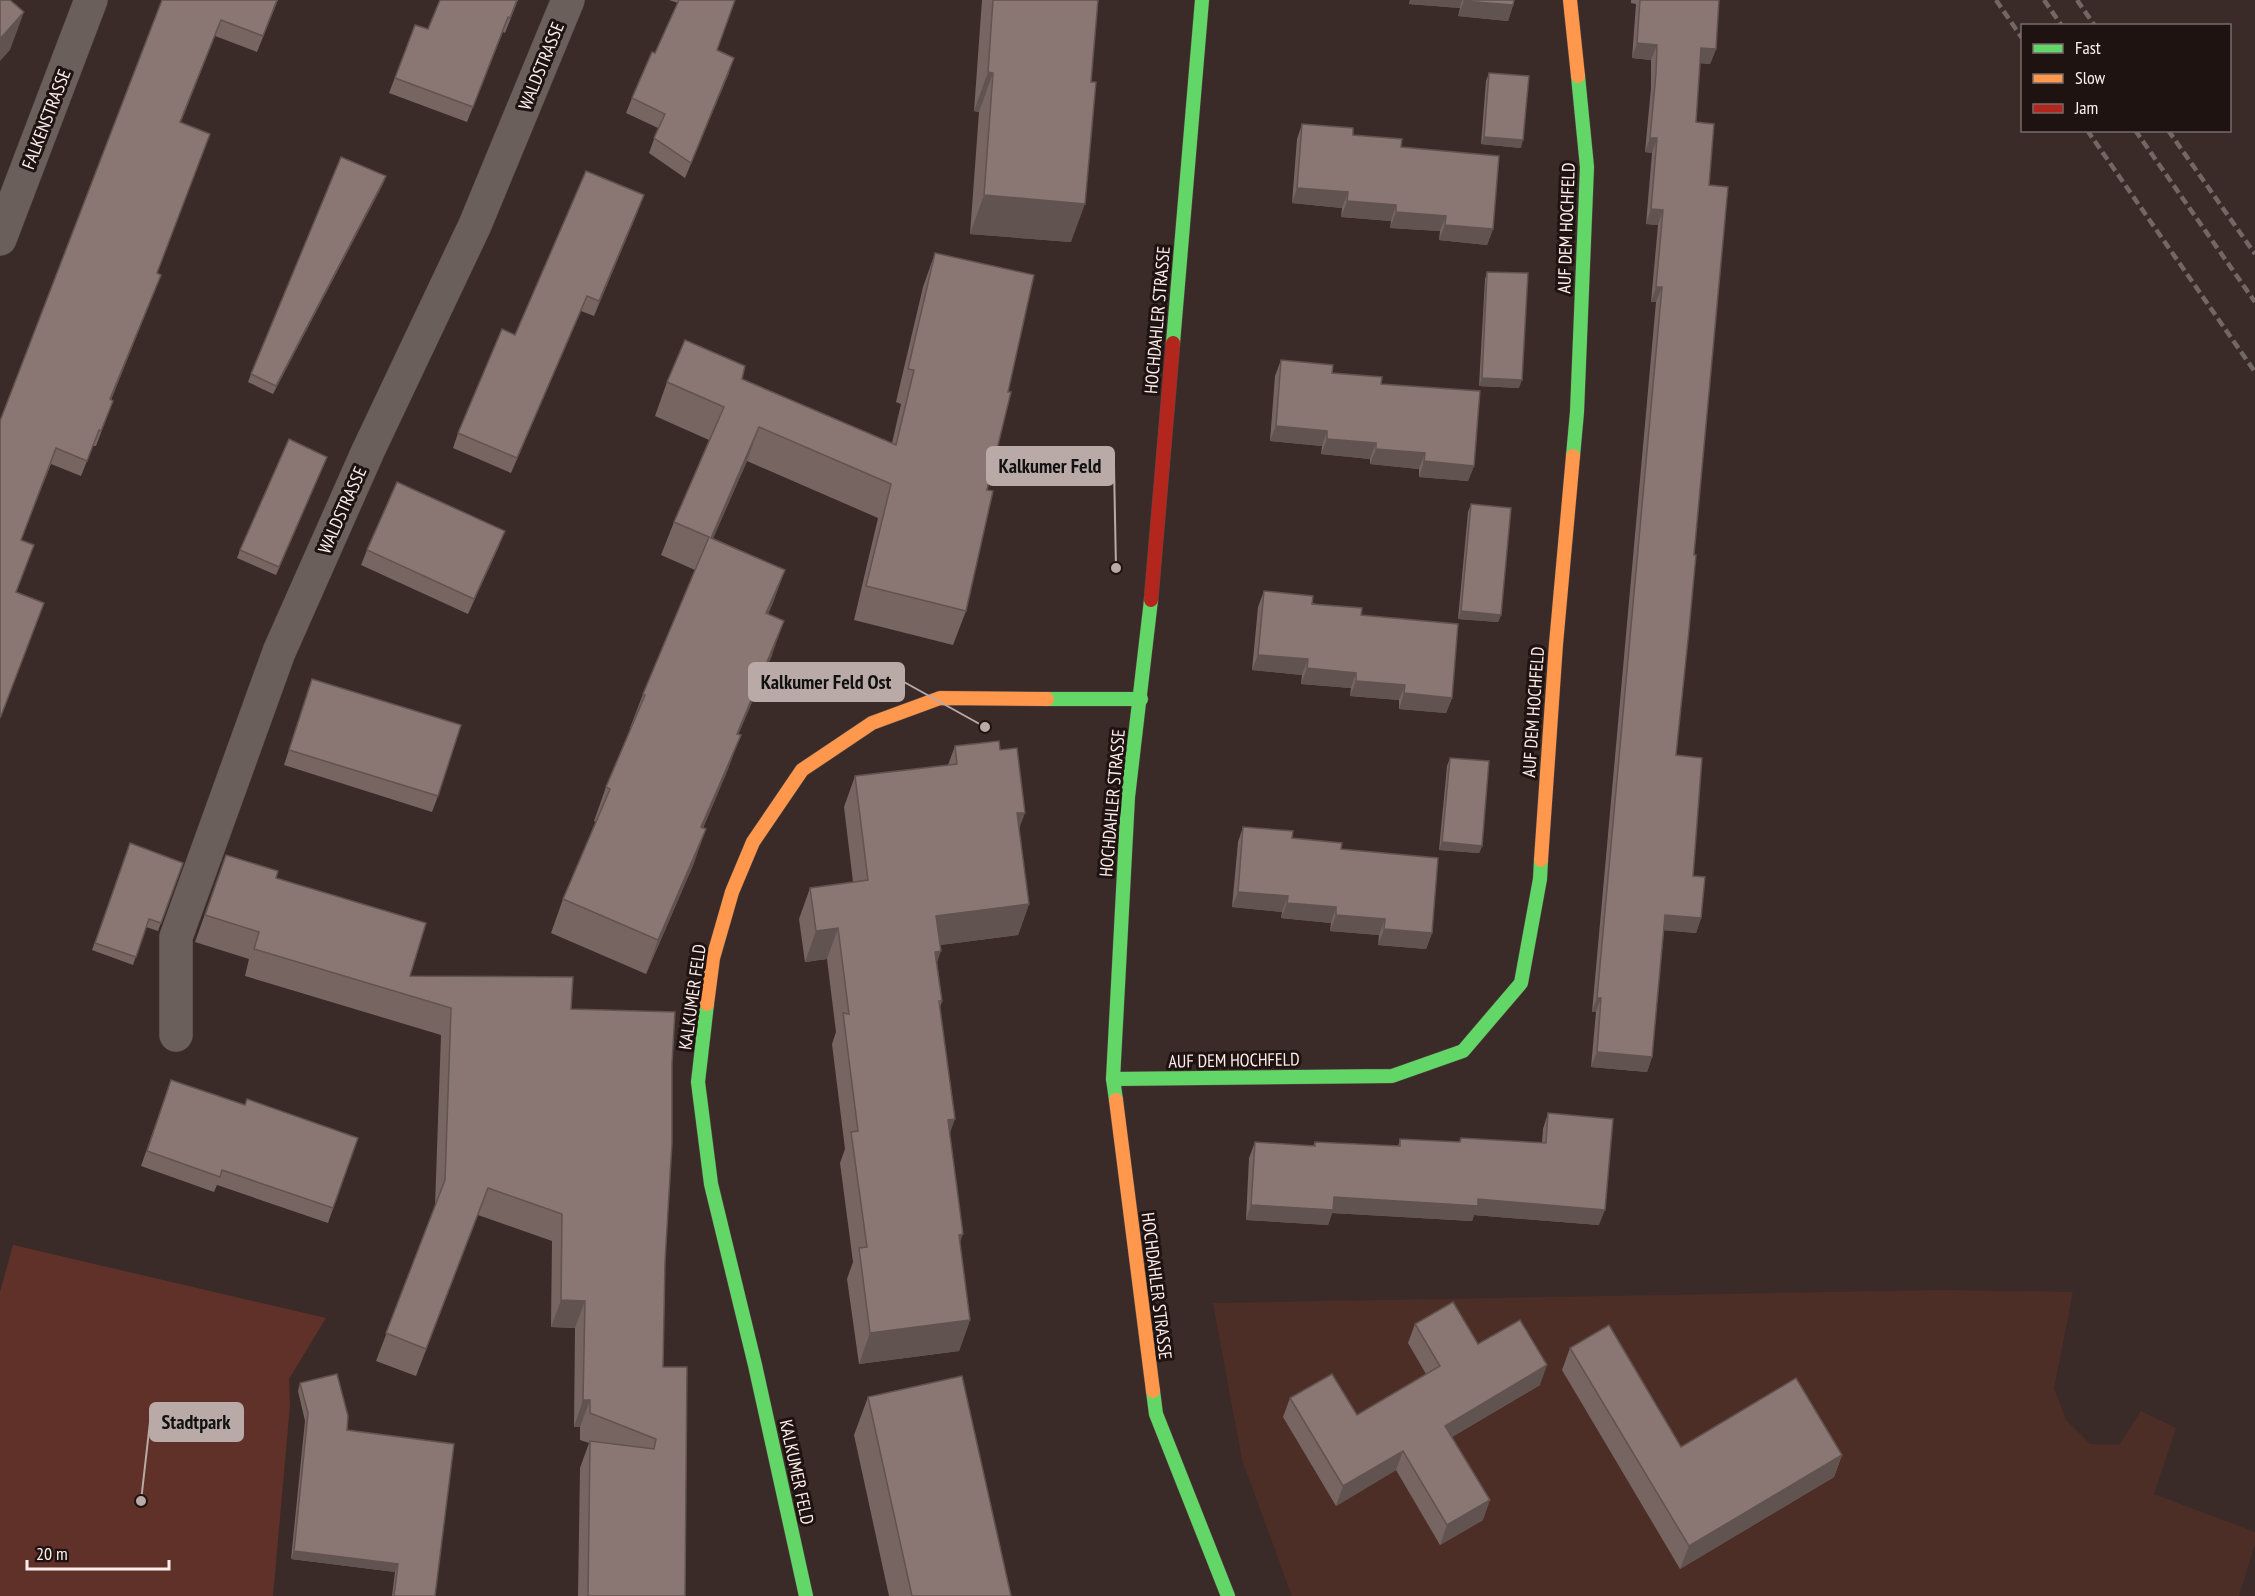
<svg xmlns="http://www.w3.org/2000/svg" width="2255" height="1596" viewBox="0 0 2255 1596" font-family="'PT Sans Narrow',sans-serif">
	<style>
		.built { fill: #4d2e27 }
		.green { fill: #603128 }
		.lines { fill: none; stroke-linecap: round; stroke-linejoin: round }
		.street-casing { stroke: #554845; stroke-width: 34 }
		.fast-casing { stroke: #554845; stroke-width: 15 }
		.slow-casing { stroke: #554845; stroke-width: 15 }
		.jam-casing { stroke: #554845; stroke-width: 15 }
		.street { stroke: #6b5f5c; stroke-width: 33 }
		.fast { stroke: #63d668; stroke-width: 14 }
		.slow { stroke: #ff974d; stroke-width: 14 }
		.jam { stroke: #b3261e; stroke-width: 14 }
		.rail { stroke: #726765; stroke-width: 4.5; stroke-dasharray: 9 4.5; stroke-linecap: butt }
		.wall { fill: #776562 }
		.shaded-wall { fill: #615350 }
		.building { fill: #8a7672; stroke: #615350; stroke-width: 1.5 }
		.labels { text-anchor: middle; dominant-baseline: central; stroke-width: 6; stroke-linejoin: round; paint-order: stroke }
		.street-label { font-size: 18px; fill: #fdeeeb; stroke: #1f1311 }
		.leader { fill: none; stroke: #b9aaa7; stroke-width: 2 }
		.callout-dot { fill: #b9aaa7; stroke: #1f1311; stroke-width: 2 }
		.callout { fill: #b9aaa7; stroke: #b9aaa7; stroke-width: 2 }
		.callout-label { font-size: 20px; text-anchor: middle; font-weight: bold; fill: #111 }
	</style>
	<rect width="100%" height="100%" fill="#3a2b28"/>
	<!-- built -->
	<path class="built" d="M1942,1290L2073,1292L2054,1388L2066,1420L2090,1444L2119,1445L2141,1411L2176,1428L2154,1494L2255,1532V1544L2239,1596H1292L1242,1460L1213,1303Z"/>
	<!-- green -->
	<path class="green" d="M13,1245L326,1318L289,1379L290,1405L273,1596H0V1292Z"/>
	<g class="lines">
		<defs>
			<g id="street">
				<path d="M0,239L91,0"/>
				<path d="M176,1035V937L279,652L368,451L475,225L568,0"/>
			</g>
			<g id="fast">
				<path d="M1173,343L1202,0"/>
				<path d="M1573,456L1577,412L1587,167L1578,76"/>
				<path d="M1047,699H1141"/>
				<path d="M707,1004L698,1082L711,1184L755,1365L806,1596"/>
				<path d="M1113,1079L1392,1076L1463,1051L1521,983L1540,879L1541,860"/>
				<path d="M1116,1100L1113,1079L1128,797L1151,600"/>
				<path d="M1153,1391L1156,1414L1228,1596"/>
			</g>
			<g id="slow">
				<path d="M1570,0L1578,76"/>
				<path d="M1541,860L1556,644L1573,456"/>
				<path d="M707,1004L713,958L732,892L753,842L802,770L872,723L940,698L1047,699"/>
				<path d="M1116,1100L1153,1391"/>
			</g>
			<path id="jam" d="M1151,600L1173,343"/>
		</defs>
		<!-- street casing -->
		<use href="#street" class="street-casing"/>
		<!-- fast casing -->
		<use href="#fast" class="fast-casing"/>
		<!-- slow casing -->
		<use href="#slow" class="slow-casing"/>
		<!-- jam casing -->
		<use href="#jam" class="jam-casing"/>
		<!-- street -->
		<use href="#street" class="street"/>
		<!-- fast -->
		<use href="#fast" class="fast"/>
		<!-- slow -->
		<use href="#slow" class="slow"/>
		<!-- jam -->
		<use href="#jam" class="jam"/>
		<!-- rail -->
		<g class="rail">
			<path d="M1996,0L2022,38"/>
			<path d="M2044,0L2062,26"/>
			<path d="M2077,0L2095,26"/>
			<path d="M2087,130L2255,372"/>
			<path d="M2135,130L2255,302"/>
			<path d="M2168,130L2255,254"/>
		</g>
	</g>
	<!-- wall -->
	<g class="wall">
		<path d="M162,0H278L257,52L215,36L181,122L157,273L161,275L111,400L113,401L96,446H93L81,476L51,464L21,540L17,592L44,603L0,719V421Z"/>
		<path d="M440,0H518L505,33L503,32L467,122L389,93L415,25L428,29Z"/>
		<path d="M669,0H735L717,50L729,73L685,178L649,153L658,128L626,113L632,98L655,53L678,3Z"/>
		<path d="M982,0H1098L1071,242L970,234L979,112L974,111Z"/>
		<path d="M1410,0H1514L1513,5L1508,21L1458,16L1460,8L1409,4Z"/>
		<path d="M1631,0H1719L1716,49L1710,64L1700,63L1696,122L1709,185L1676,755L1693,876L1701,918L1696,933L1664,930L1652,1057L1647,1072L1591,1067L1596,1012H1592L1656,302H1651L1658,225L1646,224L1652,153L1645,152L1651,88V60L1632,58L1636,4L1631,3Z"/>
		<path d="M1489,73L1521,148L1481,144L1486,81Z"/>
		<path d="M1302,124L1401,147L1493,229L1487,245L1439,240L1440,231L1390,228L1391,221L1341,217L1342,208L1292,203L1297,139Z"/>
		<path d="M386,176L383,184L273,394L248,382L251,374Z"/>
		<path d="M638,211L594,316L581,311L511,473L453,448L458,433L515,335Z"/>
		<path d="M935,253L1008,392L987,490L966,611L953,645L854,620L878,518L747,461L713,538L785,570L768,614L772,655L738,735L728,769L703,828L694,863L646,974L551,933L563,899L596,822L594,821L606,787L631,728H630L643,694L695,570L661,555L674,522L709,440L655,416L667,382L742,379L892,443L901,404L896,402L923,287Z"/>
		<path d="M1487,272L1519,388L1479,386L1485,279Z"/>
		<path d="M1281,360L1381,384L1474,466L1468,481L1419,477V469L1370,464V459L1321,454L1322,446L1270,441L1275,376Z"/>
		<path d="M327,457L276,575L237,558L240,550Z"/>
		<path d="M1471,504L1501,615L1498,622L1458,619L1468,512Z"/>
		<path d="M499,546L468,614L361,565L367,550Z"/>
		<path d="M1264,591L1361,615L1452,698L1446,713L1399,709V700L1350,696L1351,688L1301,684L1302,675L1252,670L1258,607Z"/>
		<path d="M312,679L438,796L432,812L284,765Z"/>
		<path d="M955,746L1000,750L1019,828L1029,904L1018,935L940,945L937,962L942,1001L940,1007L949,1133L960,1243L970,1320L959,1351L859,1364L847,1279L853,1262L840,1163L845,1149L832,1044L836,1032L827,959L805,962L799,919L810,888L853,882L844,807L855,776L948,765Z"/>
		<path d="M1450,758L1482,846L1479,853L1439,850L1447,766Z"/>
		<path d="M1243,827L1341,849L1432,933L1426,949L1378,945L1379,935L1330,931L1331,923L1281,918L1282,912L1232,907L1238,842Z"/>
		<path d="M130,843L183,863L158,931L146,927L133,965L92,950Z"/>
		<path d="M226,855L276,878L410,976L571,1009L672,1064L665,1262L663,1367L685,1596H578L580,1468L589,1443L580,1440V1427H574L575,1328L551,1327L552,1241L478,1215L416,1376L376,1361L435,1206L441,1035L245,976L249,959L195,942Z"/>
		<path d="M171,1080L245,1105L358,1138L328,1223L217,1185L214,1192L141,1166Z"/>
		<path d="M1548,1113L1599,1225L1474,1215L1472,1221L1332,1213L1328,1225L1246,1220L1249,1158L1255,1142L1313,1146L1315,1142L1398,1146L1400,1139L1459,1142L1461,1138L1542,1143L1543,1129Z"/>
		<path d="M1415,1324L1478,1344L1540,1385L1452,1437L1483,1520L1440,1545L1396,1470L1336,1506L1283,1417L1290,1398L1357,1415L1426,1374L1408,1343Z"/>
		<path d="M1570,1348L1681,1447L1842,1455L1834,1477L1680,1569L1562,1370Z"/>
		<path d="M300,1383L347,1430L435,1596H392L395,1572L291,1559L305,1421L298,1391Z"/>
		<path d="M868,1397L1011,1596H889L854,1435Z"/>
	</g>
	<!-- shaded-wall -->
	<g class="shaded-wall">
		<path d="M1411,0H1462L1460,8L1409,4Z"/>
		<path d="M1464,1L1513,5L1508,21L1458,16Z"/>
		<path d="M24,12L10,50L0,61V39Z"/>
		<path d="M1637,43L1657,45L1651,60L1632,58Z"/>
		<path d="M1701,48L1716,49L1710,64L1695,63Z"/>
		<path d="M734,58L729,73L685,178L691,163Z"/>
		<path d="M988,72L993,73L979,112L974,111Z"/>
		<path d="M1484,137L1523,140L1521,148L1481,144Z"/>
		<path d="M1650,138H1657L1652,153L1645,152Z"/>
		<path d="M386,176L383,184L273,394L276,386Z"/>
		<path d="M1297,188L1348,192L1342,208L1292,203Z"/>
		<path d="M644,195L638,211L594,316L599,301Z"/>
		<path d="M984,195L1085,204L1071,242L970,234Z"/>
		<path d="M1347,201L1396,205L1391,221L1341,217Z"/>
		<path d="M1651,209L1663,210L1658,225L1646,224Z"/>
		<path d="M1396,212L1446,216L1440,231L1390,228Z"/>
		<path d="M1445,225L1493,229L1487,245L1439,240Z"/>
		<path d="M161,275L105,415L110,399Z"/>
		<path d="M1656,287H1662L1656,302H1651Z"/>
		<path d="M587,296L581,311L511,473L517,458Z"/>
		<path d="M1482,378L1522,380L1519,388L1479,386Z"/>
		<path d="M1276,426L1327,431L1322,446L1270,441Z"/>
		<path d="M759,427L747,461L699,571L711,538Z"/>
		<path d="M1327,439L1376,443L1370,459L1321,454Z"/>
		<path d="M1376,449L1425,453L1419,469L1370,464Z"/>
		<path d="M327,457L324,465L276,575L279,567Z"/>
		<path d="M1424,461L1474,466L1468,481L1419,477Z"/>
		<path d="M505,531L499,546L468,614L474,599Z"/>
		<path d="M785,570L773,603L754,647L766,613Z"/>
		<path d="M1461,611L1501,615L1498,622L1458,619Z"/>
		<path d="M784,621L772,655L724,768L737,734Z"/>
		<path d="M1258,655L1308,659L1302,675L1252,670Z"/>
		<path d="M1307,668L1356,673L1351,688L1301,684Z"/>
		<path d="M1356,681L1405,685L1399,700L1350,696Z"/>
		<path d="M1404,693L1452,698L1446,713L1399,709Z"/>
		<path d="M741,735L728,769L689,861L701,827Z"/>
		<path d="M1017,813H1025L1014,843Z"/>
		<path d="M706,829L694,863L646,974L658,940Z"/>
		<path d="M1442,842L1482,846L1479,853L1439,850Z"/>
		<path d="M1238,892L1288,896L1282,912L1232,907Z"/>
		<path d="M1287,903L1336,907L1331,923L1281,918Z"/>
		<path d="M1029,904L1018,935L925,947L936,916Z"/>
		<path d="M1336,915L1385,919L1379,935L1330,931Z"/>
		<path d="M1665,915L1701,918L1696,933L1660,930Z"/>
		<path d="M838,928L827,959L805,962L816,931Z"/>
		<path d="M1384,929L1432,933L1426,949L1378,945Z"/>
		<path d="M941,951L930,982L935,952Z"/>
		<path d="M1597,998H1601L1596,1012H1592Z"/>
		<path d="M1597,1052L1652,1057L1647,1072L1591,1067Z"/>
		<path d="M955,1119L944,1150L948,1120Z"/>
		<path d="M488,1188L478,1215L416,1376L426,1349Z"/>
		<path d="M1334,1197L1478,1199L1605,1210L1599,1225L1474,1215L1472,1221L1332,1213L1328,1225L1246,1220L1251,1205Z"/>
		<path d="M963,1234L952,1265L959,1235Z"/>
		<path d="M561,1300L585,1301L575,1328L551,1327Z"/>
		<path d="M970,1320L959,1351L859,1364L870,1333Z"/>
		<path d="M1547,1365L1540,1385L1438,1445L1445,1426Z"/>
		<path d="M583,1400H590L580,1427H574Z"/>
		<path d="M1403,1451L1396,1470L1336,1506L1343,1486Z"/>
		<path d="M1842,1455L1834,1477L1680,1569L1689,1546Z"/>
		<path d="M1490,1500L1483,1520L1440,1545L1447,1525Z"/>
		<path d="M294,1551L398,1564L395,1572L291,1559Z"/>
	</g>
	<!-- building -->
	<g class="building">
		<path d="M0,0H10L24,12L0,39Z"/>
		<path d="M162,0H277L263,36L221,20L180,122L210,134L157,273L161,275L110,399L113,401L101,431L99,430L87,461L56,448L21,540L34,545L16,592L44,603L1,716H0V421Z"/>
		<path d="M440,0H517L510,18L508,17L473,107L395,78L415,25L428,29Z"/>
		<path d="M679,0H735L717,50L734,58L691,163L654,138L665,114L632,98L652,52L655,53Z"/>
		<path d="M993,0H1098L1091,82H1096L1085,204L984,195L993,73L988,72Z"/>
		<path d="M1464,0H1514L1513,5L1464,1Z"/>
		<path d="M1640,0H1719L1716,49L1701,48L1696,122L1714,124L1709,185L1728,187L1694,555H1696L1689,630L1676,755L1702,758L1693,876L1705,877L1701,918L1665,915L1652,1057L1597,1052L1601,998H1597L1662,287H1656L1663,210L1651,209L1657,138H1650L1656,73L1657,45L1637,43Z"/>
		<path d="M1489,73L1529,76L1523,140L1484,137Z"/>
		<path d="M1302,124L1353,128V135L1402,139L1401,147L1499,156L1493,229L1445,225L1446,216L1396,212V205L1347,201L1348,192L1297,188Z"/>
		<path d="M341,157L386,176L276,386L251,374Z"/>
		<path d="M586,171L644,195L599,301L587,296L517,458L458,433L502,329L515,335Z"/>
		<path d="M935,253L1034,275L1008,392H1011L987,490L993,491L966,611L866,586L891,484L759,427L711,538L785,570L766,613L784,621L737,734L741,735L701,827L706,829L658,940L563,899L610,789L606,787L645,695L643,694L709,537L674,522L724,407L667,382L685,340L745,366L742,379L896,445L914,370L908,369Z"/>
		<path d="M1487,272L1528,273L1522,380L1482,378Z"/>
		<path d="M1281,360L1333,365L1332,373L1382,377L1381,384L1480,391L1474,466L1424,461L1425,453L1376,449V443L1327,439V431L1276,426Z"/>
		<path d="M289,439L327,457L279,567L240,550Z"/>
		<path d="M397,482L505,531L474,599L367,550Z"/>
		<path d="M1471,504L1511,508L1501,615L1461,611Z"/>
		<path d="M1264,591L1313,596L1312,604L1362,608L1361,615L1458,624L1452,698L1404,693L1405,685L1356,681V673L1307,668L1308,659L1258,655Z"/>
		<path d="M312,679L461,725L438,796L289,750Z"/>
		<path d="M999,741L1000,750L1017,748L1025,813H1017L1029,904L936,916L941,951L935,952L942,1001H939L955,1119L948,1120L963,1234L959,1235L970,1320L870,1333L859,1248L867,1247L851,1132L858,1131L843,1013L849,1014L838,928L816,931L810,888L868,880L855,776L957,764L955,746Z"/>
		<path d="M1450,758L1489,761L1482,846L1442,842Z"/>
		<path d="M1243,827L1293,831L1292,838L1342,843L1341,849L1438,858L1432,933L1384,929L1385,919L1336,915V907L1287,903L1288,896L1238,892Z"/>
		<path d="M130,843L183,863L161,923L149,919L136,957L95,943Z"/>
		<path d="M226,855L278,871L276,878L426,923L410,976L573,977L571,1009L675,1012L672,1064V1143L665,1262L663,1367H687L685,1596H588L590,1441L654,1449L656,1439L590,1413V1400H583L585,1301L561,1300L562,1214L488,1188L426,1349L386,1333L445,1180L451,1008L254,949L259,932L205,915Z"/>
		<path d="M171,1080L245,1105L247,1099L358,1138L333,1208L222,1170L220,1177L147,1151Z"/>
		<path d="M1548,1113L1613,1119L1605,1210L1478,1199V1206L1334,1197L1333,1210L1251,1205L1255,1142L1315,1146V1142L1400,1146V1139L1460,1142L1461,1138L1546,1143Z"/>
		<path d="M1453,1302L1478,1344L1520,1320L1547,1365L1445,1426L1490,1500L1447,1525L1403,1451L1343,1486L1290,1398L1332,1374L1357,1415L1440,1366L1415,1324Z"/>
		<path d="M1609,1325L1681,1447L1796,1378L1842,1455L1689,1546L1570,1348Z"/>
		<path d="M337,1374L348,1416L347,1430L454,1444L435,1596H394L398,1564L294,1551L308,1413L300,1383Z"/>
		<path d="M962,1376L1011,1596H912L868,1397Z"/>
	</g>
	<g class="labels">
		<!-- street labels -->
		<g class="street-label">
			<text transform="translate(541 66) rotate(-68)">WALDSTRASSE</text>
			<text transform="translate(46 119) rotate(-69)">FALKENSTRASSE</text>
			<text transform="translate(1566 228) rotate(-88)">AUF DEM HOCHFELD</text>
			<text transform="translate(1157 320) rotate(-85)">HOCHDAHLER STRASSE</text>
			<text transform="translate(342 510) rotate(-66)">WALDSTRASSE</text>
			<text transform="translate(1533 712) rotate(-86)">AUF DEM HOCHFELD</text>
			<text transform="translate(1112 803) rotate(-85)">HOCHDAHLER STRASSE</text>
			<text transform="translate(692 997) rotate(-82)">KALKUMER FELD</text>
			<text transform="translate(1234 1060) rotate(-1)">AUF DEM HOCHFELD</text>
			<text transform="translate(1157 1286) rotate(83)">HOCHDAHLER STRASSE</text>
			<text transform="translate(797 1472) rotate(78)">KALKUMER FELD</text>
		</g>
	</g>
	<!-- callouts -->
	<path class="leader" d="M1116 568L1114 466M985 727L904 682M141 1501L150 1422"/>
	<g class="callout-dot">
		<circle cx="1116" cy="568" r="6"/>
		<circle cx="985" cy="727" r="6"/>
		<circle cx="141" cy="1501" r="6"/>
	</g>
	<g class="callout">
		<rect x="987" y="447" width="127" height="38" rx="6"/>
		<rect x="749" y="663" width="155" height="38" rx="6"/>
		<rect x="150" y="1403" width="93" height="38" rx="6"/>
	</g>
	<g class="callout-label">
		<text x="1050" y="473">Kalkumer Feld</text>
		<text x="826" y="689">Kalkumer Feld Ost</text>
		<text x="196" y="1429">Stadtpark</text>
	</g>
	<!-- legend -->
	<rect x="2021" y="24" width="210" height="108" fill="#1f1311" stroke="#786b68" stroke-width="1.5"/>
	<rect x="2033" y="44" width="30" height="9" fill="#63d668" stroke="#786b68" stroke-width="1.5"/>
	<text x="2075" y="54" font-size="18" fill="#fdeeeb">Fast</text>
	<rect x="2033" y="74" width="30" height="9" fill="#ff974d" stroke="#786b68" stroke-width="1.5"/>
	<text x="2075" y="84" font-size="18" fill="#fdeeeb">Slow</text>
	<rect x="2033" y="104" width="30" height="9" fill="#b3261e" stroke="#786b68" stroke-width="1.5"/>
	<text x="2075" y="114" font-size="18" fill="#fdeeeb">Jam</text>
	<!-- scale -->
	<path d="M27 1560v9h142v-9" fill="none" stroke="#fdeeeb" stroke-width="3"/>
	<text x="36" y="1560" font-size="18" fill="#fdeeeb" stroke="#1f1311" stroke-width="4.5" paint-order="stroke">20 m</text>
</svg>
